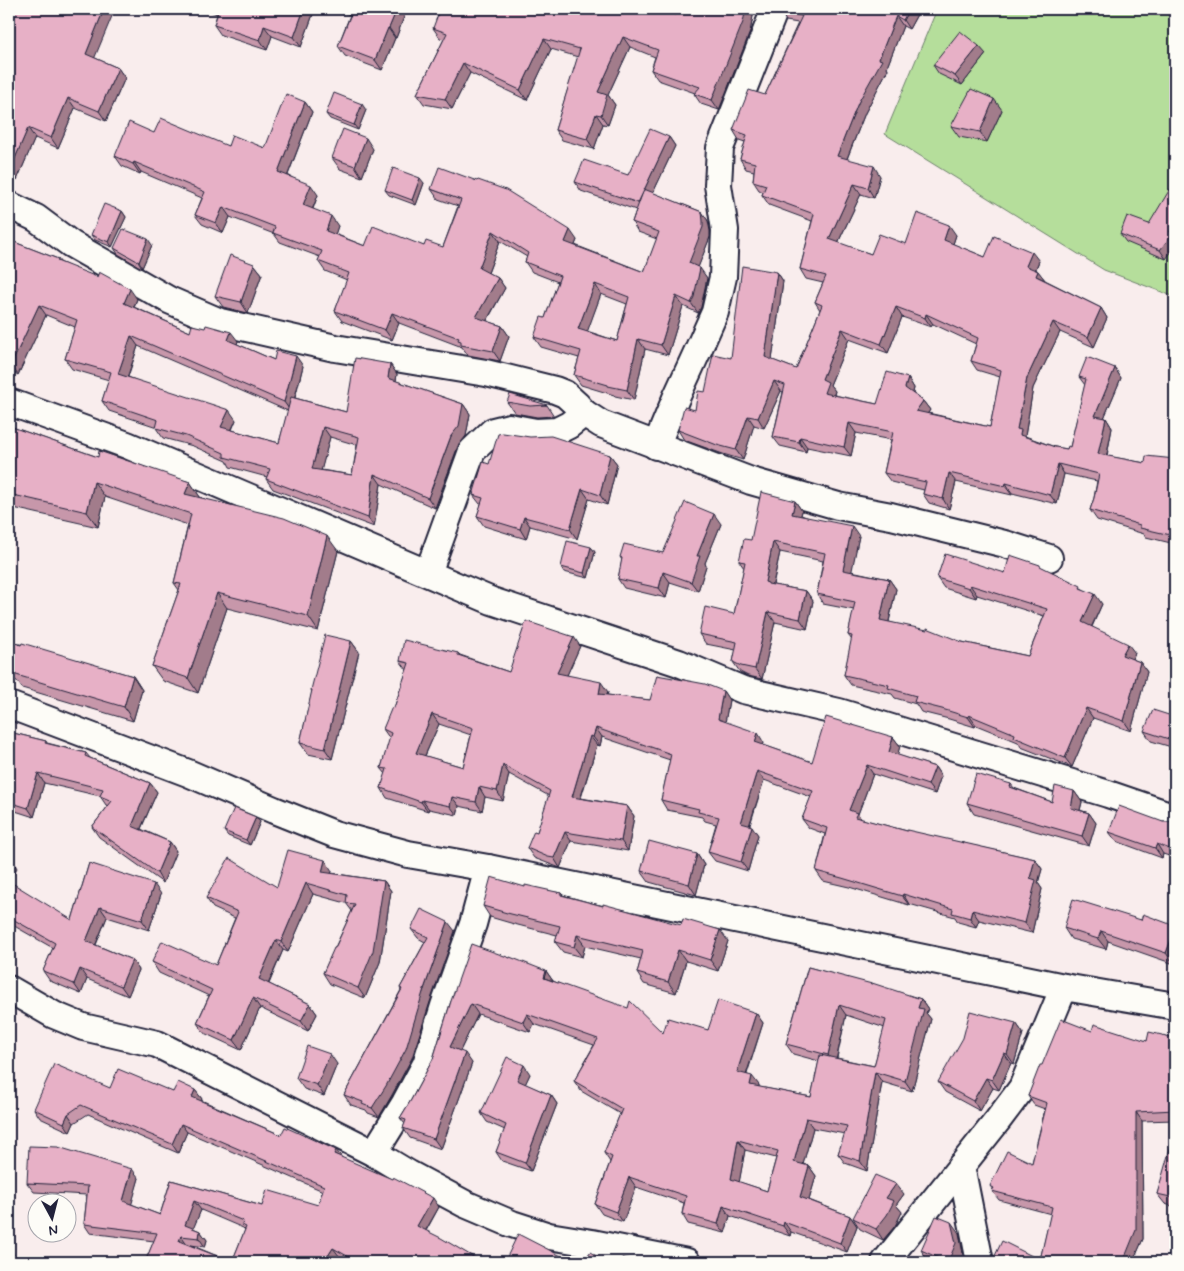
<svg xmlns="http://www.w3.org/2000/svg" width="1184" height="1271" viewBox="0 0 1184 1271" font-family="Mynerve,sans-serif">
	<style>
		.green { fill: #b5de9b; stroke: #6c806b }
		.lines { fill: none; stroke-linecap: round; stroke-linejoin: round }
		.street-casing { stroke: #22223b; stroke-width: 30 }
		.street { stroke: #fdfcf7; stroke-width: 26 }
		.wall { fill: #c797aa; stroke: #22223b; fill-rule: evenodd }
		.shaded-wall { fill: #a27b8b; stroke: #22223b }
		.building { fill: #e7b0c6; stroke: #22223b; fill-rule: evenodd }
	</style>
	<rect width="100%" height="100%" fill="#f9eded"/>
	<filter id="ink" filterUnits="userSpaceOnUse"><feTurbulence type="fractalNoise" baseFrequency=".02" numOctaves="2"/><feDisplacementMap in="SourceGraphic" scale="10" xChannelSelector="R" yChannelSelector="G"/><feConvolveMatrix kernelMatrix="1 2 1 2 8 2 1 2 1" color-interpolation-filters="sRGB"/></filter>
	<g filter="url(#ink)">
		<!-- green -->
		<path class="green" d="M937,9H1175V297L1104,270L885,134Z"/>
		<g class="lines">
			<defs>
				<g id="street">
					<path d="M9,205L36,218L71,244L169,300L220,322L335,348L486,373L555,390L565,394L576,404L584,413L601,424L751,481L838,506L891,516L1005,544L1049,558"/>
					<path d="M9,402L127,445L492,601L679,663L743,690L839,712L1108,794L1175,817"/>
					<path d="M656,446L676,398L699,348L715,312L723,277L725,230L718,185L720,148L775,9"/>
					<path d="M428,573L472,451L493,431L509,427L536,432L557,431L569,425L584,413"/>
					<path d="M9,705L188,773L274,810L334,834L408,854L488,868L1064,987L1175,1006"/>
					<path d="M9,989L54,1015L83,1027L157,1044L374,1153L409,1174L465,1204L512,1224L549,1236L592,1243L687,1262"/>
					<path d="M374,1153L405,1103L426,1064L444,1006L473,924L488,868"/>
					<path d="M961,1166L980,1262"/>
					<path d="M885,1262L998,1120L1022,1088L1064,987"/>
				</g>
			</defs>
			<!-- street casing -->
			<use href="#street" class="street-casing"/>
			<!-- street -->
			<use href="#street" class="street"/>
		</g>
		<!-- wall -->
		<g class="wall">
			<path d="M9,9L95,58L118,68L125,78L106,121L75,108L58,148L35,138L17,180L9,176Z"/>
			<path d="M209,9H315L301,47L272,36L267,50L221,35L214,25L217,14L212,12Z"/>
			<path d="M336,9H407L396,38H395L382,70L345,56L338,46L350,15Z"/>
			<path d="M676,9H749L753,16L750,32L719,110L701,104L694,94L695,93L658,80L651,70L655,57L630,47L608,95L615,105L608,125L603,124L594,149L562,140L555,130L578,57L551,49L527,100L470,73L452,109L424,104L417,94L444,39L440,38L433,28L675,15Z"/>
			<path d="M781,9H920L909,29L903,26L887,67L888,69L865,113L847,159L880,176L874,198L861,194L838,243L871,254L906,244L956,235L953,244L985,257L1039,261L1036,269L1045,280L1101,308L1107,318L1094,347L1060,332L1033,388L1025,436L1055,447L1067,449L1070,447L1085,385L1079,377L1115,368L1121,378L1104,418H1106L1112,428L1107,456L1145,463L1175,459V544L1146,537L1144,534L1097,520L1090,510L1094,498L1097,481L1064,474L1057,504L1012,493V495L956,482L949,509L929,503L923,494L924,490L891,482L884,473L891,440L856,433L851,456L807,447L806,452L780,446L773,437L783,392L781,391L764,428L754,425L743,460L723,454L684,440L678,430L695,410L705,392L731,358L777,272L783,281L772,360L796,369L820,310L815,302L823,283L806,279L800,269L812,221L769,205L762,195L763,192L759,190L753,181L754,171L746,169L740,159L745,142L739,140L733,130L765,95L798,23L786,21L780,11ZM902,317L931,327L933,324L976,344L971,361L977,370L1000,377L990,427L928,413L930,410L923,401L913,393L914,388L908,378L877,404L834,395L835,391L830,385L849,339L888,353Z"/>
			<path d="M986,54L962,85L939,74L933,65Z"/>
			<path d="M305,102L312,112L288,175L318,195L313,209L338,226L335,234L365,246H424L443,247L458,206L438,199L431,189L577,240L575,245L644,272L657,239L638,232L632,222L636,210L581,191L575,182L628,175L669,137L675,146L653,193L702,212L708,221L710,231V237L698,267L707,278L701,307L698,313L683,306L668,355L645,349L634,400L615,396L614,395L581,385L574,375L579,358L541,347L534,337L545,318L558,282L532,272L525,262L527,257L500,241L488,273L498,278L505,288L487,321L502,326L509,336L500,361L468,355L462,347L399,323L392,340L342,321L335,311L347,280L325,271L318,261L320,257L280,242L274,234L230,217L223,233L202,224L195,215L202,198L141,172L140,174L122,166L115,156L154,133L228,146L265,148ZM601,294L627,304L617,341L587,331Z"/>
			<path d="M366,110L358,130L330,119L326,114Z"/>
			<path d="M1002,110L987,142L959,137L951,126Z"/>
			<path d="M373,149L362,177L340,169L332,158Z"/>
			<path d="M424,183L416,205L389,195L385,190Z"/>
			<path d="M122,211L126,217L112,247L95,240L91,235Z"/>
			<path d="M1149,224L1166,259L1126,242L1120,234Z"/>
			<path d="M9,240L58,259L60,262L137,299L134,307L190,332L238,341L237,344L274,360L303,366L295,398L346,412L390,364L397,374L396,381L463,404L470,414L466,436L458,446L435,508L381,484L374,527L273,489L266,479L267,477L230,467L227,461L193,446L163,438L156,428L157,427L109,411L102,401L109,380L72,369L65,359L75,327L46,315L18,375L9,370ZM138,346L288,411L279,443L232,430L236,420L128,377ZM330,437L357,445L352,475L321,470Z"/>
			<path d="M152,245L142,268L118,254L114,248Z"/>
			<path d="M254,264L262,274L248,313L223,307L215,296Z"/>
			<path d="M507,402L547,405L554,416L537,417L515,413Z"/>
			<path d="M9,426L98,457L190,482L200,497L338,551L318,631L227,608L198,693L163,681L152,666L179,590L174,583L188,525L105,497L98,527L9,507Z"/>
			<path d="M610,455L617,464L607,505L589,499L577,539L530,526L526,539L484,526L477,516L481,505L480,504L473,495L489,464Z"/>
			<path d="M795,501L802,511L801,515L859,536L851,571L889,579L896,589L889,622L962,642L1028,656L1044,616L977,595L976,598L944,588L937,578L1005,573L1043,568L1083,589L1102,604L1092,627L1135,653L1132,659L1140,662L1147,672L1131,731L1093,718L1072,767L1021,747L1018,742L976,725L975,727L949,719L921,712L916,704L895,698L892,694L851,685L844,675L852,640L848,635L854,610L823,604L817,594L823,561L780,552L773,585L806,591L813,601L807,629L775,622L762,679L748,676L740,672L733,662L736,650L706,644L699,634L734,614L744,568L739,561L751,540Z"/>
			<path d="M721,524L705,563L706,566L698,591L670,582L666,598L624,588L618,579L622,560L620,557L663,553Z"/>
			<path d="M591,547L595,552L588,578L564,572L561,567Z"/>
			<path d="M9,641L133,676L142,690L133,721L22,688L17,681L9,679Z"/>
			<path d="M351,641L359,652L332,759L308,754L300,743L312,692L311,690Z"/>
			<path d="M580,646L567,675L608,692L607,695L650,700L723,691L729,700L725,722L764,743L763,745L812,762L893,737L900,746L897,755L935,767L941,776L935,794L873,774L858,814L861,819L907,831L1035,859L1042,869L1038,883L1042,889L1032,933L979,920L976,927L958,922L955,917L909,904V905L849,887L823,881L816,871L825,834L809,828L802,819L811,797L764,780L750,825L758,835L748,871L715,861L708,852L716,824L705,821L702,817L667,810L661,800L670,760L602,737L600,746L597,745L581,798L627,806L634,816L628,851L571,841L560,868L555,866L534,858L527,848L537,832L549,796L509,774L503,801L485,797L482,811L459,806L457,815L429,809L428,811L387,798L381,788L386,774L381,768L390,739L383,729L394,708L407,670L400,661L458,653L460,655L509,672ZM439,724L471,735L463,767L425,756Z"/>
			<path d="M1175,717V748L1151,741L1144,731Z"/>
			<path d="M9,732L46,741L47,743L86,753L90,758L150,783L157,792L141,829L170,842L176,851L163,883L99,837L92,827L108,806L106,805L100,796L44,783L34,817L9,809Z"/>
			<path d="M1011,784L1014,788L1052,802L1074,791L1082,802L1080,810L1089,813L1096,823L1089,846L974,814L967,803Z"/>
			<path d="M256,817L260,822L250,845L228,836L224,831Z"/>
			<path d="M1175,821V858L1163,854L1162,858L1116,841L1109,832L1163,822H1171Z"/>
			<path d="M697,854L704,865L696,895L649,882L641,871Z"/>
			<path d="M89,863L161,894L149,930L107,917L96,945L132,960L139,970L128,996L87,979L81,994L50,981L43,971L53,948L9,923V888L72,920Z"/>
			<path d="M332,871L331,873L384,881L391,891L380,962L365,998L330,984L323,973L352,911L346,903L313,894L288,952L283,950L269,984L310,1004L317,1014L308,1031L260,1008L241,1050L204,1033L197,1023L209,996L159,973L152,962L216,965L235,918L213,908L206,898L277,887Z"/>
			<path d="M525,887L561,893L563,895L728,941L718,971L686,961L676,993L644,984L637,973L641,959L585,946L582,957L563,952L555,942L557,935L514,924L490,917L483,906Z"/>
			<path d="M1141,920L1175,926V960L1174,964L1108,941L1106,949L1071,939L1064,928Z"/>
			<path d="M411,929L455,931L430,1002L412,1058L392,1095L379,1117L368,1113L366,1110L351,1105L344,1095L401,990L400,988L425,942L418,938Z"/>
			<path d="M808,967L921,999L928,1009L926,1013L931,1019L912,1091L882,1082L867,1171L845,1163L838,1154L845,1134L813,1128L803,1164L809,1166L816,1176L809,1200L850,1216L857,1226L847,1252L791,1232L790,1236L730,1216L725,1233L688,1224L682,1214L684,1203L636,1187L623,1222L602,1214L595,1204L610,1162L604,1153L620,1114L581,1091L574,1081L594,1045L534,1024L530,1032L478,1014L460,1051L472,1063L441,1149L410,1138L403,1128L405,1124L400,1118L411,1100L433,1059L451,1001L546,971L553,981L663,1033L708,1030L756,1013L763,1023L747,1074L759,1085V1087L811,1097L819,1061L793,1054L786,1044ZM846,1015L885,1028L874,1066L837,1058ZM745,1150L776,1158L767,1191L739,1182Z"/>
			<path d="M1016,1023L1023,1033L1014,1064L1011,1063L999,1090L993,1088L980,1111L945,1092L938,1082Z"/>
			<path d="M1092,1031L1147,1041L1175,1038V1120L1142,1121L1143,1239L1133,1262H992L1040,1260L1051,1214L999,1200L992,1191L993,1190L990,1186L1032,1163L1045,1109L1034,1105L1028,1096L1042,1065Z"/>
			<path d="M337,1064L324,1096L304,1089L296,1078Z"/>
			<path d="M530,1074L525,1084L551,1095L557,1104L531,1171L502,1161L496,1152L505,1130L487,1122L481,1113Z"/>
			<path d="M110,1088L173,1092L195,1090L202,1099L201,1100L281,1135L342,1158L439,1207L426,1231L482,1262H349L340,1257L336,1262H145L154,1241L90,1233L84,1224L87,1195L34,1192L27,1183L139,1178L131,1204L160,1215L171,1180L262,1206L318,1205L323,1191L187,1132L178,1153L88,1114L74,1123L70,1132L40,1118L34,1109ZM201,1210L243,1228L245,1230L232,1262L191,1245L205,1247L207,1240L200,1231L193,1228Z"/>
			<path d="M1175,1139V1207L1165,1204L1157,1194Z"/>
			<path d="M904,1194L896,1205L902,1212L895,1226L883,1240L860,1229L853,1218Z"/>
			<path d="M959,1233L963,1254L959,1262H931L928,1261L921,1250Z"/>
			<path d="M9,1241L16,1262H9Z"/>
			<path d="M507,1257L565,1262H511Z"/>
		</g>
		<!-- shaded-wall -->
		<g class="shaded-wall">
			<path d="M104,9H115L92,64L86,54Z"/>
			<path d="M304,9H315L301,47L294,37Z"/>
			<path d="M397,9H407L396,38L389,28Z"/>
			<path d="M746,9H749L753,16L750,32L719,110L712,100Z"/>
			<path d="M909,9H920L909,29L903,20Z"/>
			<path d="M896,16L903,26L887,67L888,69L865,113L844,166L837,156L858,103L879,59Z"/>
			<path d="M264,26L272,36L267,50L260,40Z"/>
			<path d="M388,28L395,38L382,70L375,60Z"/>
			<path d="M623,37L630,47L608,95L615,105L608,125L601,115L598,92Z"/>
			<path d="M544,39L551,49L527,100L520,90Z"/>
			<path d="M979,46L986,54L962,85L955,76Z"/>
			<path d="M463,63L470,73L452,109L445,99Z"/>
			<path d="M118,68L125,78L106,121L99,111Z"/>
			<path d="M68,98L75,108L58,148L51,138Z"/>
			<path d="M994,99L1002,110L987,142L980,132Z"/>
			<path d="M305,102L312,112L285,182L278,172Z"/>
			<path d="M362,104L366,110L358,130L354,125Z"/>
			<path d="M596,114L603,124L594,149L587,139Z"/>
			<path d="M28,128L35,138L17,180L10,170Z"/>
			<path d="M669,137L675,146L644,212L638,203Z"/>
			<path d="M366,138L373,149L362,177L355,166Z"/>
			<path d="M134,162L141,172L140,174L133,164Z"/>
			<path d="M874,166L880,176L874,198L868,188Z"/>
			<path d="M420,178L424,183L416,205L412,200Z"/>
			<path d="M854,184L861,194L835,249L829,239Z"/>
			<path d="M311,185L318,195L310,215L303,205Z"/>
			<path d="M223,207L230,217L223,233L216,223Z"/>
			<path d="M122,211L126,217L112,247L109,242Z"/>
			<path d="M702,212L708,221L710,231V237L696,273L689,263Z"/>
			<path d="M331,216L338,226L333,241L326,231Z"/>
			<path d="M1175,221V247L1166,259L1160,250L1170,232Z"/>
			<path d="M949,225L956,235L951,250L944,240Z"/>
			<path d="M570,230L577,240L572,252L565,242Z"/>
			<path d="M493,231L500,241L486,278L479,268Z"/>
			<path d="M148,239L152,245L142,268L139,262Z"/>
			<path d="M1032,252L1039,261L1033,275L1026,266Z"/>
			<path d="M254,264L262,274L248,313L241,302Z"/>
			<path d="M700,268L707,278L701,307L698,313L691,303Z"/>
			<path d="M1038,271L1045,280L1036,276Z"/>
			<path d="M777,272L783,281L771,367L765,357Z"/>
			<path d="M498,278L505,288L483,327L476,317Z"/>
			<path d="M595,284L601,294L585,338L578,329Z"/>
			<path d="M130,289L137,299L131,313L124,303Z"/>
			<path d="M676,296L683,306L668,355L661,345Z"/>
			<path d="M39,305L46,315L18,375L11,365Z"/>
			<path d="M896,307L902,317L888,353L881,344Z"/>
			<path d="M1101,308L1107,318L1094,347L1088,337Z"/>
			<path d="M392,313L399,323L392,340L385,330Z"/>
			<path d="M926,314L933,324L931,327L925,318Z"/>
			<path d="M1053,322L1060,332L1033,388L1025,436L1027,439L1020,435L1017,429L1027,378Z"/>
			<path d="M502,326L509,336L500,361L493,351Z"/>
			<path d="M842,329L849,339L830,385L835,391L831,403L824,393L822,379Z"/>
			<path d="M231,332L238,341L235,350L228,340Z"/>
			<path d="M131,336L138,346L125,384L118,374Z"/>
			<path d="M638,339L645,349L634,400L627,390Z"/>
			<path d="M296,356L303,366L291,412L284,402Z"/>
			<path d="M390,364L397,374L395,388L388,378Z"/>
			<path d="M1115,368L1121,378L1101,425L1095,416Z"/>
			<path d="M908,378L914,388L912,397L905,388Z"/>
			<path d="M774,381L781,391L764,428L758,418Z"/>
			<path d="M923,401L930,410L923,420L916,411Z"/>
			<path d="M463,404L470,414L466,436L458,446L435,508L428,498Z"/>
			<path d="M229,410L236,420L228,437L221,427Z"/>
			<path d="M748,416L754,425L743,460L736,450Z"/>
			<path d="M1106,418L1112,428L1105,464L1098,454Z"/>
			<path d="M849,423L856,433L851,456L844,447Z"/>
			<path d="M323,427L330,437L319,479L312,469Z"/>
			<path d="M800,437L807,447L806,452L799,442Z"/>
			<path d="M610,455L617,464L607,505L600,495Z"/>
			<path d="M1058,464L1064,474L1057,504L1050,495Z"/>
			<path d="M949,473L956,482L949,509L943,499Z"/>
			<path d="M374,474L381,484L374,527L368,518Z"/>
			<path d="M94,482L105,497L98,527L87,512Z"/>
			<path d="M190,482L200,497L196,509L185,494Z"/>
			<path d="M1006,483L1012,493V495L1005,486Z"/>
			<path d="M582,489L589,499L577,539L570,529Z"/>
			<path d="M795,501L802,511L799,523L792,514Z"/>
			<path d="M714,514L721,524L705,563L706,566L698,591L691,582L697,556Z"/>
			<path d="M524,517L530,526L526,539L520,529Z"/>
			<path d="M852,526L859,536L850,580L843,570Z"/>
			<path d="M327,536L338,551L318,631L308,616Z"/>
			<path d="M773,542L780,552L772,588L765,582Z"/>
			<path d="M591,547L595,552L588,578L584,573Z"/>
			<path d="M663,572L670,582L666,598L659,588Z"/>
			<path d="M889,579L896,589L887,630L880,620Z"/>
			<path d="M970,585L977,595L976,598L969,588Z"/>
			<path d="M806,591L813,601L807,629L800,619Z"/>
			<path d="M217,593L227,608L198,693L188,678Z"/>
			<path d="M1095,594L1102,604L1089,632L1082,622Z"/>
			<path d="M768,612L775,622L762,679L755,669Z"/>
			<path d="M574,637L580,646L564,682L557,673Z"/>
			<path d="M351,641L359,652L332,759L325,749Z"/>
			<path d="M1128,644L1135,653L1129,664L1122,655Z"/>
			<path d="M1140,662L1147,672L1131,731L1124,721Z"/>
			<path d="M133,676L142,690L133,721L124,707Z"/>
			<path d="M601,682L608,692L605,703L599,694Z"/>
			<path d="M723,691L729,700L724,729L718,719Z"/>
			<path d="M1086,708L1093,718L1072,767L1065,758Z"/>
			<path d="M432,714L439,724L422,762L416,753Z"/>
			<path d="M969,715L976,725L975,727L968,717Z"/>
			<path d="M596,728L602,737L600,746L593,737Z"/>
			<path d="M758,733L764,743L761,751L755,742Z"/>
			<path d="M590,736L597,745L578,806L572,797Z"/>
			<path d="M893,737L900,746L896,761L889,752Z"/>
			<path d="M503,765L509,774L503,801L497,791Z"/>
			<path d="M867,765L873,774L858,814L863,822L862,827L849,810Z"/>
			<path d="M935,767L941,776L935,794L928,785Z"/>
			<path d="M757,771L764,780L747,832L741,823Z"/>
			<path d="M38,773L44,783L34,817L28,808Z"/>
			<path d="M150,783L157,792L138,835L132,826Z"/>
			<path d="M479,787L485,797L482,811L476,802Z"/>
			<path d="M1074,791L1082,802L1078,818L1071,808Z"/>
			<path d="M452,797L459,806L457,815L450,806Z"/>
			<path d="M422,800L429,809L428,811L421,802Z"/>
			<path d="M627,806L634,816L628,851L621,841Z"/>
			<path d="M1089,813L1096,823L1089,846L1082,836Z"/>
			<path d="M256,817L260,822L250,845L246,840Z"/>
			<path d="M752,826L758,835L748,871L741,862Z"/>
			<path d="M565,832L571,841L560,868L554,858Z"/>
			<path d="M170,842L176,851L163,883L157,873Z"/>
			<path d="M1157,844L1163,854L1162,858L1155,848Z"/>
			<path d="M697,854L704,865L696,895L689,884Z"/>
			<path d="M10,857L17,868L9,882V858Z"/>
			<path d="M1035,859L1042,869L1038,883L1042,889L1032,933L1025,923L1030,878Z"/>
			<path d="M325,860L332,871L329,882L322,872Z"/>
			<path d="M384,881L391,891L380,962L365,998L358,988Z"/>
			<path d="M306,883L313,894L288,952L281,942Z"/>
			<path d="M154,884L161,894L149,930L142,920Z"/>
			<path d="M903,894L909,904V905L902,896Z"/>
			<path d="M100,907L107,917L93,951L86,941Z"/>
			<path d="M972,910L979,920L976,927L970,918Z"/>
			<path d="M448,922L455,931L430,1002L412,1058L392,1095L379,1117L372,1108L423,992Z"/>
			<path d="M1175,929V960L1174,964L1166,953Z"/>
			<path d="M720,930L728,941L718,971L710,960Z"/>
			<path d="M1101,931L1108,941L1106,949L1098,939Z"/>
			<path d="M577,935L585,946L582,957L574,947Z"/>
			<path d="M276,940L283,950L266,989L259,979Z"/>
			<path d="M678,950L686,961L676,993L668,982Z"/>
			<path d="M132,960L139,970L128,996L121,986Z"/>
			<path d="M80,969L87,979L81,994L74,984Z"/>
			<path d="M546,971L553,981L544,978Z"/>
			<path d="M253,998L260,1008L241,1050L234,1040Z"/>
			<path d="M921,999L928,1009L926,1013L931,1019L912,1091L905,1081L918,1008Z"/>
			<path d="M310,1004L317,1014L308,1031L301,1021Z"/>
			<path d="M471,1004L478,1014L457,1057L450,1047Z"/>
			<path d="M839,1005L846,1015L835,1065L828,1055Z"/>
			<path d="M756,1013L763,1023L744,1081L737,1072Z"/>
			<path d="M527,1014L534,1024L530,1032L523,1022Z"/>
			<path d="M1016,1023L1023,1033L1014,1064L1007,1054Z"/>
			<path d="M465,1053L472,1063L441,1149L434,1139Z"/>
			<path d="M1004,1053L1011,1063L999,1090L992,1080Z"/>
			<path d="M330,1054L337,1064L324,1096L317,1085Z"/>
			<path d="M524,1065L530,1074L523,1089L517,1080Z"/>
			<path d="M875,1072L882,1082L867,1171L860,1161Z"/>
			<path d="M752,1076L759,1085L756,1095L750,1085Z"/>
			<path d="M986,1078L993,1088L980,1111L973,1101Z"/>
			<path d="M195,1090L202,1099L199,1106L192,1097Z"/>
			<path d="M551,1095L557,1104L531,1171L525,1163Z"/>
			<path d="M1136,1112L1142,1121L1143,1239L1133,1262H1123Z"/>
			<path d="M68,1114L74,1123L70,1132L64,1123Z"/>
			<path d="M806,1118L813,1128L801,1172L794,1162Z"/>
			<path d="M181,1124L187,1132L178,1153L172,1144Z"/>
			<path d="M738,1140L745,1150L738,1189L731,1179Z"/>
			<path d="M336,1150L343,1159L334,1154Z"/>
			<path d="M809,1166L816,1176L807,1207L800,1197Z"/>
			<path d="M132,1169L139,1178L130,1210L123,1201Z"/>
			<path d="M629,1177L636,1187L623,1222L616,1212Z"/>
			<path d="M896,1184L904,1194L896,1205L902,1212L895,1226L883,1240L876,1229L886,1198Z"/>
			<path d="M433,1198L439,1207L423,1235L417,1226Z"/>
			<path d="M194,1201L201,1210L191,1234L185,1225Z"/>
			<path d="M723,1206L730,1216L725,1233L718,1224Z"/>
			<path d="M850,1216L857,1226L847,1252L840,1243Z"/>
			<path d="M784,1222L791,1232L790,1236L783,1226Z"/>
			<path d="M951,1222L959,1233L963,1254L959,1262H948Z"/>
			<path d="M200,1231L207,1240L205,1247L199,1238Z"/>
			<path d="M181,1236L187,1245L179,1241Z"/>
			<path d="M9,1241L16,1262H15L10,1255L9,1253Z"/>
			<path d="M333,1248L340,1257L336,1262H324Z"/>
			<path d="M561,1256L565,1262H557Z"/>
		</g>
		<!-- building -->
		<g class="building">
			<path d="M9,9H51L66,15L68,9H104L86,54L118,68L99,111L68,98L51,138L28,128L10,170L9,169Z"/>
			<path d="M219,9H304L294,37L264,26L260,40L214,25Z"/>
			<path d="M353,9H397L389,28H388L375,60L338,46Z"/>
			<path d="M440,9H659L675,15L676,9H746L743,22L712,100L694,94L700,87L651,70L658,50L623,37L598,92L607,95L601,115L596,114L587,139L555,130L580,49L544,39L520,90L463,63L445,99L417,94L447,33L433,28Z"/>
			<path d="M781,9H909L903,20L896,16L879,59L882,60L858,103L837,156L874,166L868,188L854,184L829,239L871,254L879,234L906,244L917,213L949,225L944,240L985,257L994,236L1032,252L1026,266L1038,271L1036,276L1101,308L1088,337L1053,322L1027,378L1017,429L1021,430L1020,435L1055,447L1067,449L1068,446L1070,447L1086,379L1079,377L1087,357L1115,368L1095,416L1106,418L1098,454L1145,463L1146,456L1175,459V536L1140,528V525L1090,510L1094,498L1099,474L1058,464L1050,495L1006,483L1005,486L949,473L943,499L923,494L926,482L884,473L893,432L849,423L844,447L800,437L799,442L773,437L785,385L774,381L758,418L748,416L736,450L717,445L678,430L684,407L695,410L698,391L705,392L713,354L731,358L742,266L777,272L765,357L796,369L822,305L815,302L826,276L800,269L814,214L762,195L766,185L753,181L755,163L740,159L747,135L733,130L749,90L765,95L802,16L780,11ZM896,307L925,318L926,314L978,338L971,361L1001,370L990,427L916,411L923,401L905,388L908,378L887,372L877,404L824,393L828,382L822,379L842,329L881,344Z"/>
			<path d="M960,31L979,46L955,76L933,65Z"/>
			<path d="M971,89L994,99L980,132L951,126Z"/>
			<path d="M334,93L362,104L354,125L326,114Z"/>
			<path d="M286,94L305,102L278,172L311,185L303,205L331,216L326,231L365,246L373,226L424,246L426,241L443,247L461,200L431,189L439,167L477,181L478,180L506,190L570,230L565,242L644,272L659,232L632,222L644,189L702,212L703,221V227L689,263L700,268L694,297L691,303L676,296L661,345L638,339L627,390L608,386V385L574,375L581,351L534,337L541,317L545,318L560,276L525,262L528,253L493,231L479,268L498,278L476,317L502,326L493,351L461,345V341L458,340L459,338L392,313L385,330L335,311L349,273L318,261L322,251L273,233L275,227L223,207L216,223L195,215L205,192L134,162L133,164L115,156L129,122L154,133L161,118L228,146L232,135L265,148ZM595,284L629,297L617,341L578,329Z"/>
			<path d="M343,129L366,138L355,166L332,158Z"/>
			<path d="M650,129L669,137L638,203L575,182L584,160L628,175Z"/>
			<path d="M393,168L420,178L412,200L385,190Z"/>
			<path d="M1170,189L1175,192V221L1170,232L1173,233L1160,250L1120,234L1127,216L1149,224Z"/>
			<path d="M104,204L122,211L109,242L91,235Z"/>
			<path d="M123,229L148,239L139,262L114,248Z"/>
			<path d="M9,240L58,259L57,261L97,277L99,272L130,289L124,303L190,332L192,325L205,328L206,325L231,332L228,340L274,360L276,351L296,356L284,402L131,336L118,374L229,410L221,427L279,443L291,397L346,412L355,358L390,364L388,378L463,404L459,426L451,436L428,498L374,474L368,518L266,479L270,469L224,457V453L186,436L156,428L158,420L102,401L111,372L65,359L77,320L39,305L11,365L9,364ZM323,427L359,437L352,475L312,469Z"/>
			<path d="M230,255L254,264L241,302L215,296Z"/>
			<path d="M1175,358V377L1171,376Z"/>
			<path d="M510,394L547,405L530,406L507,402Z"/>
			<path d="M9,426L98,457L99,451L190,482L185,494L284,518L327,536L308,616L217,593L188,678L152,666L181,584L174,583L191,514L94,482L87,512L9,494Z"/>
			<path d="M503,433L530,437L551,436L610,455L600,495L582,489L570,529L524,517L520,529L477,516L483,498L473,495L483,462L489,464L498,434Z"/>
			<path d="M761,492L795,501L792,514L852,526L843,570L889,579L880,620L927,630V628L962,642L1028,656L1047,609L970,585L969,588L937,578L945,554L1005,573L1010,555L1040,565V566L1081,586L1080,588L1095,594L1082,622L1128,644L1122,655L1140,662L1124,721L1086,708L1065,758L1014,737L1015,734L969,715L968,717L942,709L914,702L916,696L888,688L889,685L844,675L852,636L848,635L855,602L817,594L825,553L773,542L765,582L768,583V584L806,591L800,619L768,612L755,669L741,666L733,662L737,642L699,634L705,607L734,614L745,562L739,561L744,539L751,540Z"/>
			<path d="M685,502L714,514L697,556H700L691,582L663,572L659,588L618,579L622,558L620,557L624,544L663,553Z"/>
			<path d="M567,541L591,547L584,573L561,567Z"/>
			<path d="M1175,579V593L1173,592Z"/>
			<path d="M526,621L574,637L557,673L601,682L599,694L650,700L657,675L705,684L723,691L718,719L758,733L755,742L812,762L826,717L893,737L889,752L935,767L928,785L867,765L849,810L857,813L855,817L907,831V830L1035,859L1030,878L1036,880L1025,923L972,910L970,918L952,913L953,909L903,894L902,896L842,878L816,871L827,828L802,819L813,791L757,771L741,823L752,826L741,862L708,852L719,817L698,812L699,809L661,800L671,754L596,728L593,737L590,736L572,797L627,806L621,841L565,832L554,858L548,857L527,848L534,831L537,832L550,791L503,765L497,791L479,787L476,802L452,797L450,806L422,800L421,802L381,788L387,769L381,768L391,733L383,729L392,707L394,708L409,663L400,661L404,640L458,653V655L509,672ZM432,714L473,728L463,767L416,753Z"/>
			<path d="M325,635L351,641L325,749L300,743L312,690H311Z"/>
			<path d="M9,641L21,645L22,643L133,676L124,707L13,674L14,669L9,667Z"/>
			<path d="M1153,710L1175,717V741L1144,731Z"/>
			<path d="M9,732L46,741L45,743L86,753L85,756L150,783L132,826L170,842L157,873L92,827L112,801L100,796L103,789L38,773L28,808L9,802Z"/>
			<path d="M976,774L1011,784L1010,787L1052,802L1055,786L1074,791L1071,808L1089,813L1082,836L967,803Z"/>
			<path d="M1119,806L1163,822H1171L1175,821V851L1157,844L1155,848L1109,832Z"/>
			<path d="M234,808L256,817L246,840L224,831Z"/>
			<path d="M649,841L697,854L689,884L641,871Z"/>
			<path d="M288,850L325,860L322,872L384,881L373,951L358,988L323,973L334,948H335L355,904L346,903L347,895L306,883L281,942L276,940L259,979L310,1004L301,1021L253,998L234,1040L197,1023L212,990L152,962L162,941L216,965L238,912L206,898L229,858L277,887Z"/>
			<path d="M89,863L154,884L142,920L100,907L86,941L132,960L121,986L80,969L74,984L43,971L55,943L9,917V888L12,883L72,920Z"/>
			<path d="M491,877L525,887V885L561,893V895L603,906V904L681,925L683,919L720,930L710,960L678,950L668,982L637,973L643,951L577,935L574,947L555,942L560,926L507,913L483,906Z"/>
			<path d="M1073,899L1141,920L1143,914L1175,926V929L1166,953L1101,931L1098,939L1064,928Z"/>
			<path d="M421,909L448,922L423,992L406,1049L386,1086L372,1108L362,1104L363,1102L344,1095L402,989L400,988L428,937L411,929Z"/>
			<path d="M471,944L510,958V957L546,971L544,978L628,1008L630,1001L663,1033L668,1018L708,1030L718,1000L756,1013L737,1072L752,1076L750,1085L811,1097L820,1055L874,1066L886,1020L839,1005L828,1055L786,1044L808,967L872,984V983L921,999L918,1008L924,1009L905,1081L875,1072L860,1161L838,1154L847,1126L806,1118L794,1162L809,1166L800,1197L850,1216L840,1243L784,1222L783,1226L723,1206L718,1224L682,1214L686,1196L629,1177L616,1212L595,1204L612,1157L604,1153L622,1109L574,1081L598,1039L527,1014L523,1022L471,1004L450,1047L465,1053L434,1139L403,1128L406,1120L400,1118L411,1100L433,1059L451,1001ZM738,1140L778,1151L767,1191L731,1179Z"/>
			<path d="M970,1011L1016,1023L1007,1054L1004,1053L992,1080L986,1078L973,1101L938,1082L963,1038Z"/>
			<path d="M1061,1019L1092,1031L1094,1024L1147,1041L1149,1032L1175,1038V1110L1136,1112V1230L1123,1262H992L1002,1241L1040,1260L1052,1207L992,1191L994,1188L990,1186L1007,1151L1032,1163L1047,1103L1028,1096L1040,1065H1042Z"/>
			<path d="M307,1046L330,1054L317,1085L296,1078Z"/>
			<path d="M507,1057L524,1065L517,1080L551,1095L525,1163L496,1152L506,1125L481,1113Z"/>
			<path d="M54,1064L110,1088L118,1069L173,1092L178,1082L195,1090L192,1097L281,1135L285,1127L336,1150L334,1154L392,1179L393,1177L433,1198L417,1226L441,1238L482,1262H358L333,1248L324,1262H145L157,1233L84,1224L88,1186L27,1183L29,1146L58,1147L132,1169L123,1201L160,1215L171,1180L262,1206L267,1190L318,1205L324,1186L181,1124L172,1144L81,1105L68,1114L64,1123L34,1109ZM194,1201L243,1221L242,1225L246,1227L232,1262L179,1241L181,1236L199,1238L200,1231L185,1225Z"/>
			<path d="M1173,1138L1175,1139V1198L1157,1194Z"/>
			<path d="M875,1175L896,1184L886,1198L894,1201L887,1215L876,1229L853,1218Z"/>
			<path d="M936,1216L951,1222L956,1243L948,1262L921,1250Z"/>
			<path d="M518,1234L561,1256L557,1262H518L507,1257Z"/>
			<path d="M590,1252L606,1262H584Z"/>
			<path d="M622,1258L643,1262H620Z"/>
		</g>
	</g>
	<!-- margin -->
	<rect width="1184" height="1271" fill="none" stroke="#fdfcf7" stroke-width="30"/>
	<rect x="15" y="15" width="1154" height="1241" fill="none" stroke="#22223b" stroke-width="2" filter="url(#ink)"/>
	<!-- north arrow -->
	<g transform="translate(52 1218) rotate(173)"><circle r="24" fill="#fdfcf7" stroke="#a5a5ac"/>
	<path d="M0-4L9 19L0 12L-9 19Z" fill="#22223b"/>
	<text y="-8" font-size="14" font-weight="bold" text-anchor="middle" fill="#22223b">N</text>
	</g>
</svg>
